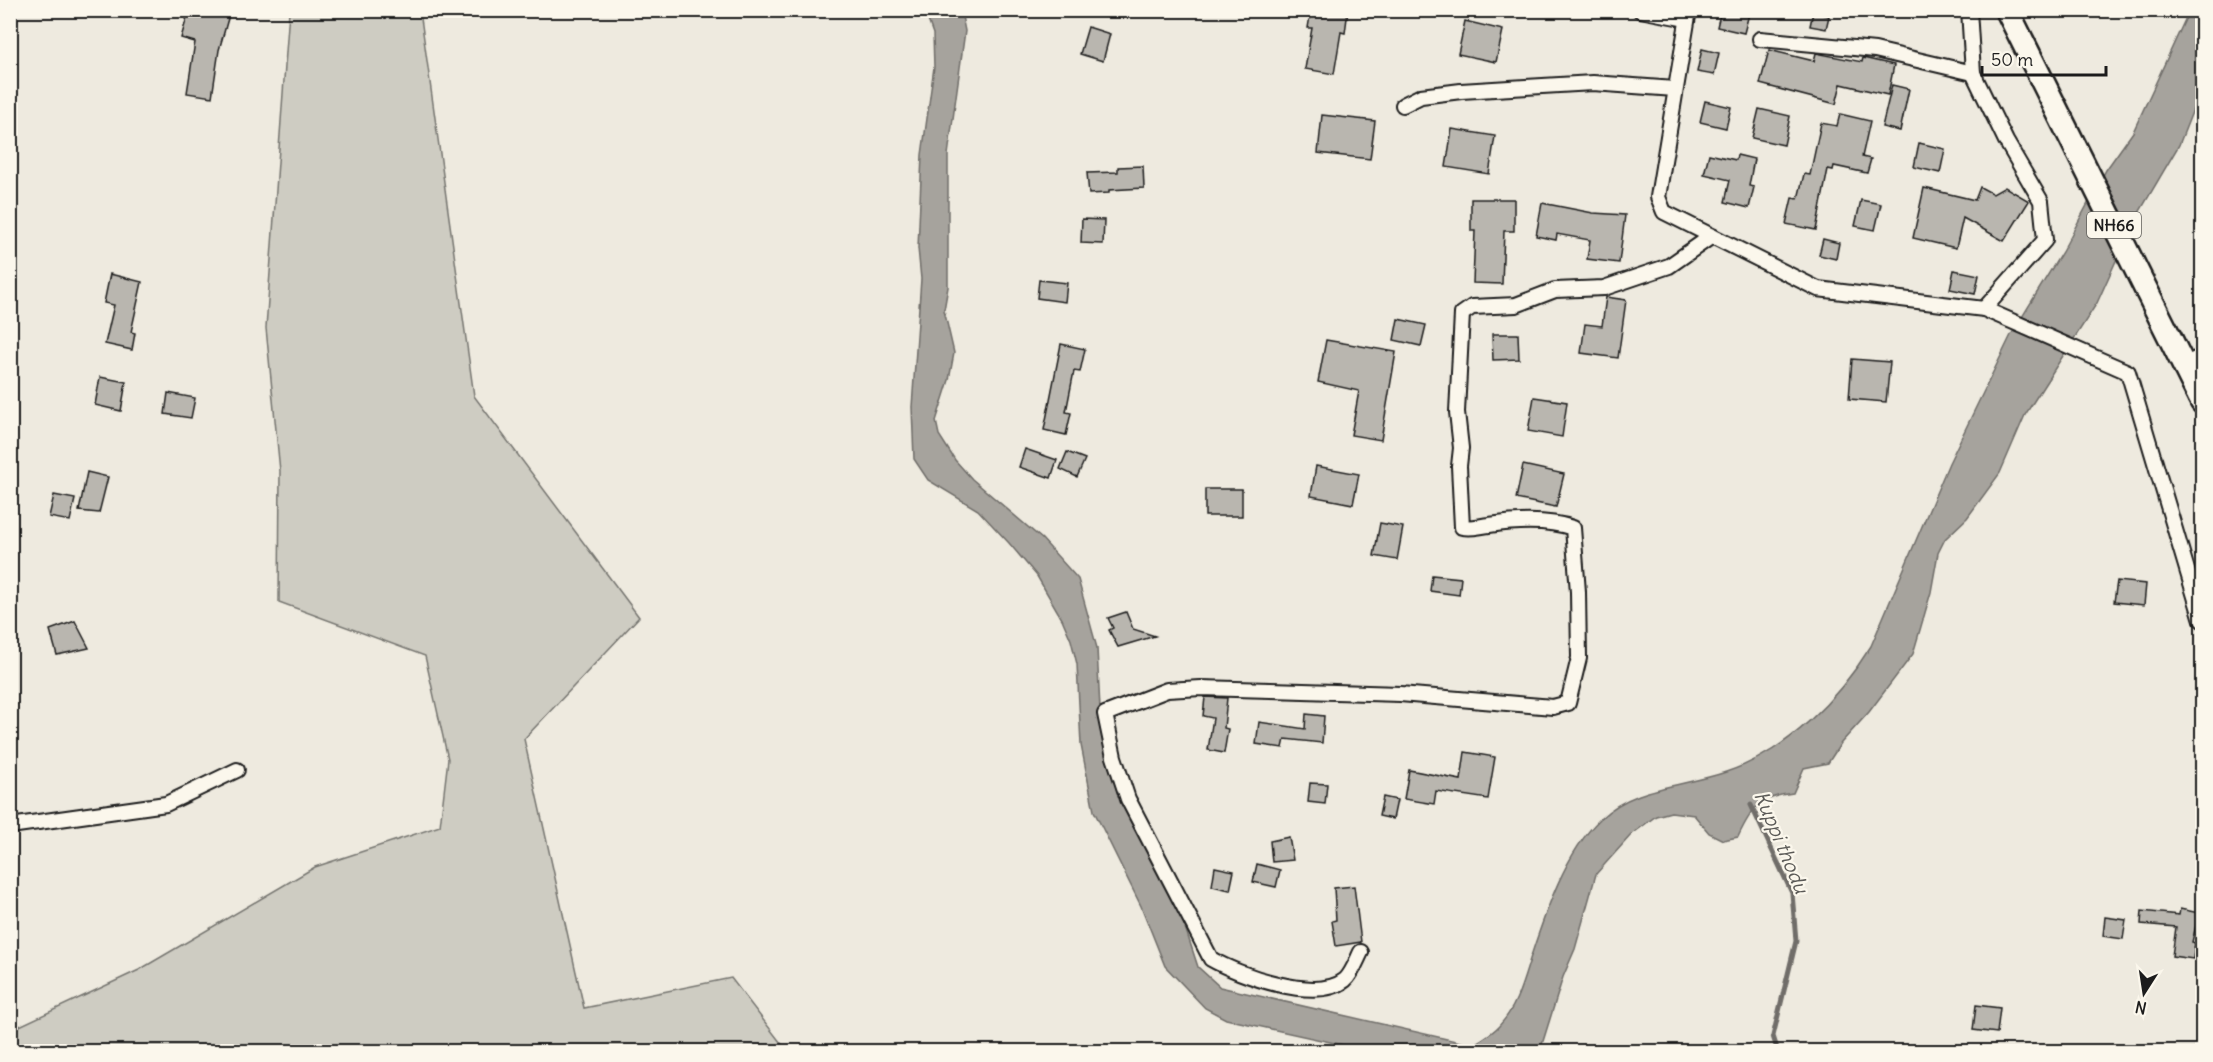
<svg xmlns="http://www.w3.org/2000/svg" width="2213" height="1062" viewBox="0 0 2213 1062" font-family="Delius,sans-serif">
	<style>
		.green { fill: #ceccc2; stroke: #75746f; stroke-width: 1.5 }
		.water { fill: #a6a39d; stroke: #6f6d69; stroke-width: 1.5 }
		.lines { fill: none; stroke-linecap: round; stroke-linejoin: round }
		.stream { stroke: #6f6d69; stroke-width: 5 }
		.building { fill: #b9b6af; stroke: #1c1c1c; stroke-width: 1.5 }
		.minor-casing { stroke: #1c1c1c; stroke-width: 18 }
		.trunk-casing { stroke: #1c1c1c; stroke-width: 27 }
		.minor { stroke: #fbf7ec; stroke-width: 14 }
		.trunk { stroke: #fbf7ec; stroke-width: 22 }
		.labels { text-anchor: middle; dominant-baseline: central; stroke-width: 4.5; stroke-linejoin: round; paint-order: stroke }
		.shield { fill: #fbf7ec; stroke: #5f5e5a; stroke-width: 1.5 }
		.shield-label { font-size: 16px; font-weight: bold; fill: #1c1c1c }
		.water-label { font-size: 20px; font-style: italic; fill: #5a5956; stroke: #fbf7ec }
	</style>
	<rect width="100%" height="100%" fill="#eeeadf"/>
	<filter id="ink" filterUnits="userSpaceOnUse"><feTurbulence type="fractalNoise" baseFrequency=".0167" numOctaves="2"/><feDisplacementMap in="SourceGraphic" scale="12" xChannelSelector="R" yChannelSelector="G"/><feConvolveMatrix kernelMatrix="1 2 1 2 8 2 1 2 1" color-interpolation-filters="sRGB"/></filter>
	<g filter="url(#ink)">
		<!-- green -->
		<path class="green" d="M289,11H420L474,396L639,617L524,739L584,1008L731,978L787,1051H11V1030L139,970L315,867L440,826L448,759L425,656L279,602L280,471L266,328Z"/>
		<!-- water -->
		<path class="water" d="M920,11H957L962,16L965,31L948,155V287L944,310L954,353L949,380L936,421L939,435L955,460L972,479L1042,539L1078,579L1097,648L1100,709L1121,800L1183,921L1198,967L1220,987L1473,1045C1481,1039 1492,1034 1499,1026C1517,1007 1523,981 1531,956C1546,911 1565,853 1600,819C1634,786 1682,787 1726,772C1787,752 1838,699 1871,646L1949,463L2011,335L2062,252L2106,170L2133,132L2189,11H2202V95L2194,107L2179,145L2133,223L2097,303L2025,415L2000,473L1967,518L1945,539L1938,553L1931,592L1913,654L1869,712L1841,743L1828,763L1804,768L1793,793C1760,797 1752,807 1738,837L1723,840L1709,833L1694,815L1671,812L1656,816L1631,835L1596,874L1575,949L1563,977L1540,1051H1371L1226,1019L1205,1008L1165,966L1141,906L1094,811L1081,745L1077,664L1071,640L1062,619L1037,576L1009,543L978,510L928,480L914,459L912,407L921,279L918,248L922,155L934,67L933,34L928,20Z"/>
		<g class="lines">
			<!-- stream -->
			<path class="stream" d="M1751,805L1792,893L1796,941L1773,1036L1778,1052"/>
		</g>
		<!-- building -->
		<g class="building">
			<path d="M189,10H213L229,15L219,50L212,97L187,93L195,42L181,38Z"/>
			<path d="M1311,10H1348L1345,33L1341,32L1334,74L1305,69L1312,28H1308Z"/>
			<path d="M1721,10H1750L1744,33L1717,27Z"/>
			<path d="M1813,12L1829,16L1826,29L1810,26Z"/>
			<path d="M1465,21L1503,30L1496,62L1458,54Z"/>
			<path d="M1088,27L1110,34L1103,61L1080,54Z"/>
			<path d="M1702,49L1719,53L1714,75L1697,72Z"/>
			<path d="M1769,50L1814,61L1816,53L1862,62L1863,58L1894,65L1888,95L1841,84L1836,104L1760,84Z"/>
			<path d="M1892,85L1909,89L1900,131L1882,127Z"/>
			<path d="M1705,101L1731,107L1726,128L1700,122Z"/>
			<path d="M1759,109L1790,116L1784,145L1752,138Z"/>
			<path d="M1840,114L1870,121L1862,157L1871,159L1867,173L1834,166L1833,170L1828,169L1816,230L1786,224L1792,198L1798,199L1804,174L1810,175L1821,123L1837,126Z"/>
			<path d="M1322,115L1375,121L1370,159L1318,153Z"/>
			<path d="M1452,129L1495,136L1489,174L1446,167Z"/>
			<path d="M1919,143L1945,149L1940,173L1914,167Z"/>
			<path d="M1709,154L1736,160L1737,155L1754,159L1749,186L1754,187L1749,208L1725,202L1730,180L1704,174Z"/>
			<path d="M1143,166L1144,188L1109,190V193L1089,194L1087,173L1118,172V167Z"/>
			<path d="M1980,187L1993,194L2005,187L2029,201L2004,241L1963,218L1956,248L1913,238L1924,188L1975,200Z"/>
			<path d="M1471,199H1514V231H1504L1502,284L1473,283L1475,231H1471Z"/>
			<path d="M1861,200L1881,204L1875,230L1855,226Z"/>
			<path d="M1542,203L1593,213L1625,215L1619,263L1587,259L1590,240L1557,234L1556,240L1536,236Z"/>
			<path d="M1082,219L1104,220L1103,244L1081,243Z"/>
			<path d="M1823,239L1839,243L1836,259L1819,255Z"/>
			<path d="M1954,270L1979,275L1975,294L1950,289Z"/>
			<path d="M110,274L142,282L131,332L135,333L132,350L105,344L114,305L104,303Z"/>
			<path d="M1039,280L1067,283L1065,302L1037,298Z"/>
			<path d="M1606,297L1626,300L1618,358L1581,353L1585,324L1602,326Z"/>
			<path d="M1398,319L1426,325L1421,346L1394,340Z"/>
			<path d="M1492,334H1518L1519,359L1493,360Z"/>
			<path d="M1326,340L1396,352L1381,440L1351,435L1359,391L1318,382Z"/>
			<path d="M1061,344L1085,349L1080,372L1074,371L1066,412L1071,413L1066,435L1044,430Z"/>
			<path d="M1852,359L1890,362L1886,402L1849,399Z"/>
			<path d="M100,377L126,382L121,411L95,405Z"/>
			<path d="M168,393L195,398L191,418L165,414Z"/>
			<path d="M1534,397L1567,402L1562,437L1528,431Z"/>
			<path d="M1025,449L1057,460L1051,478L1019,467Z"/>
			<path d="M1067,452L1085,459L1077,477L1060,469Z"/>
			<path d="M1523,465L1564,474L1556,507L1516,499Z"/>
			<path d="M1316,466L1359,474L1353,504L1311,496Z"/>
			<path d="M87,472L108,477L99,513L79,511Z"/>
			<rect x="1205" y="489" width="37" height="27"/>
			<path d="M54,495L75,499L70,521L49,517Z"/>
			<path d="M1380,523L1403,527L1397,560L1374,556Z"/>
			<path d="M1432,575L1461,578L1459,595L1430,591Z"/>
			<path d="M2117,581L2146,584L2144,605L2114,602Z"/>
			<path d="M1126,612L1133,629L1155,636L1118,647L1109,630L1113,628L1108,618Z"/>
			<path d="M75,621L89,648L57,655L50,630Z"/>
			<path d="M1205,697L1227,698L1224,728L1228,729L1224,753L1208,750L1213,718L1203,716Z"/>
			<path d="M1306,714L1324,716L1322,743L1285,739L1283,748L1256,744L1259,722L1305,729Z"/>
			<path d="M1465,752L1495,757L1488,799L1436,791L1434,804L1404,799L1409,770L1461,780Z"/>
			<path d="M1310,783L1327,784L1325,804L1308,802Z"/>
			<path d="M1383,797L1397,800L1393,819L1379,816Z"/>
			<path d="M1289,837L1293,860L1272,862L1270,841Z"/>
			<path d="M1257,864L1280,870L1276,887L1253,882Z"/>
			<path d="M1215,867L1234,871L1230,890L1212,886Z"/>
			<path d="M1354,886L1361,942L1336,946L1332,921L1336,920L1334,888Z"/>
			<path d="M2180,909L2199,913L2192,942L2195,943L2193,959L2172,956L2176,927L2141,924L2142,911L2179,915Z"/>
			<path d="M2105,917L2126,920L2123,939L2103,936Z"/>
			<path d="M1976,1005L2000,1008L1997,1033L1973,1030Z"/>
		</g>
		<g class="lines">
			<defs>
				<g id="minor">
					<path d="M1640,10L1687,19"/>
					<path d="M1689,10L1658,197L1664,212L1818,289L1984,309L2128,372L2202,620"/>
					<path d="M1969,10L1973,73L2006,141L2041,201L2045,240L1984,309"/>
					<path d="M1760,39L1875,50L1973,73"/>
					<path d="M1403,105L1421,96L1461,91L1593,83L1675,89"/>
					<path d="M2184,365L2202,356"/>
					<path d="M10,826L166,804L237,770"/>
					<path d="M1361,952C1357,960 1352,974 1345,980C1316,1003 1239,975 1211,959L1128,799L1114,757L1105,714L1167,690L1201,688L1400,694L1553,707L1568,703L1579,658L1578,592L1573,528C1547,519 1516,521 1489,525C1479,526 1472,529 1462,527L1459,466L1461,448L1457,412L1462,314L1472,307L1516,305L1555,290L1604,288L1669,266L1712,236"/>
				</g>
				<path id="trunk" d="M2007,10L2202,402"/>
			</defs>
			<!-- minor casing -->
			<use href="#minor" class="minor-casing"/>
			<!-- trunk casing -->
			<use href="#trunk" class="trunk-casing"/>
			<!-- minor -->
			<use href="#minor" class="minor"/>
			<!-- trunk -->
			<use href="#trunk" class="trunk"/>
		</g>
	</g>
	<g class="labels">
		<!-- shield labels -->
		<rect class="shield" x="2087" y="212" width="54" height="26" rx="4.5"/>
		<g class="shield-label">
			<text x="2114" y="225">NH66</text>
		</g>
		<!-- water labels -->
		<g class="water-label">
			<text transform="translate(1782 842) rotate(67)">Kuppi thodu</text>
		</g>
	</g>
	<!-- margin -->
	<rect width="2213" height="1062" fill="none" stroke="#fbf7ec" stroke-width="36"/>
	<rect x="18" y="18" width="2177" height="1026" fill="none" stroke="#1c1c1c" stroke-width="2" filter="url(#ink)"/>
	<!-- north arrow -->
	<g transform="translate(2144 993) rotate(192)" stroke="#fbf7ec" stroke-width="4.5" paint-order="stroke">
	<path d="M0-4.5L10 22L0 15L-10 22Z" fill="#1c1c1c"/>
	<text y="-9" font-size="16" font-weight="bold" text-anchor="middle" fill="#1c1c1c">N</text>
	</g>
	<!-- scale -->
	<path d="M1982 66v9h124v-9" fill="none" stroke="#1c1c1c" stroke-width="3"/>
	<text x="1991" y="66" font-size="18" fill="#1c1c1c" stroke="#fbf7ec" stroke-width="4.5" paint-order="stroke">50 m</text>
</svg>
